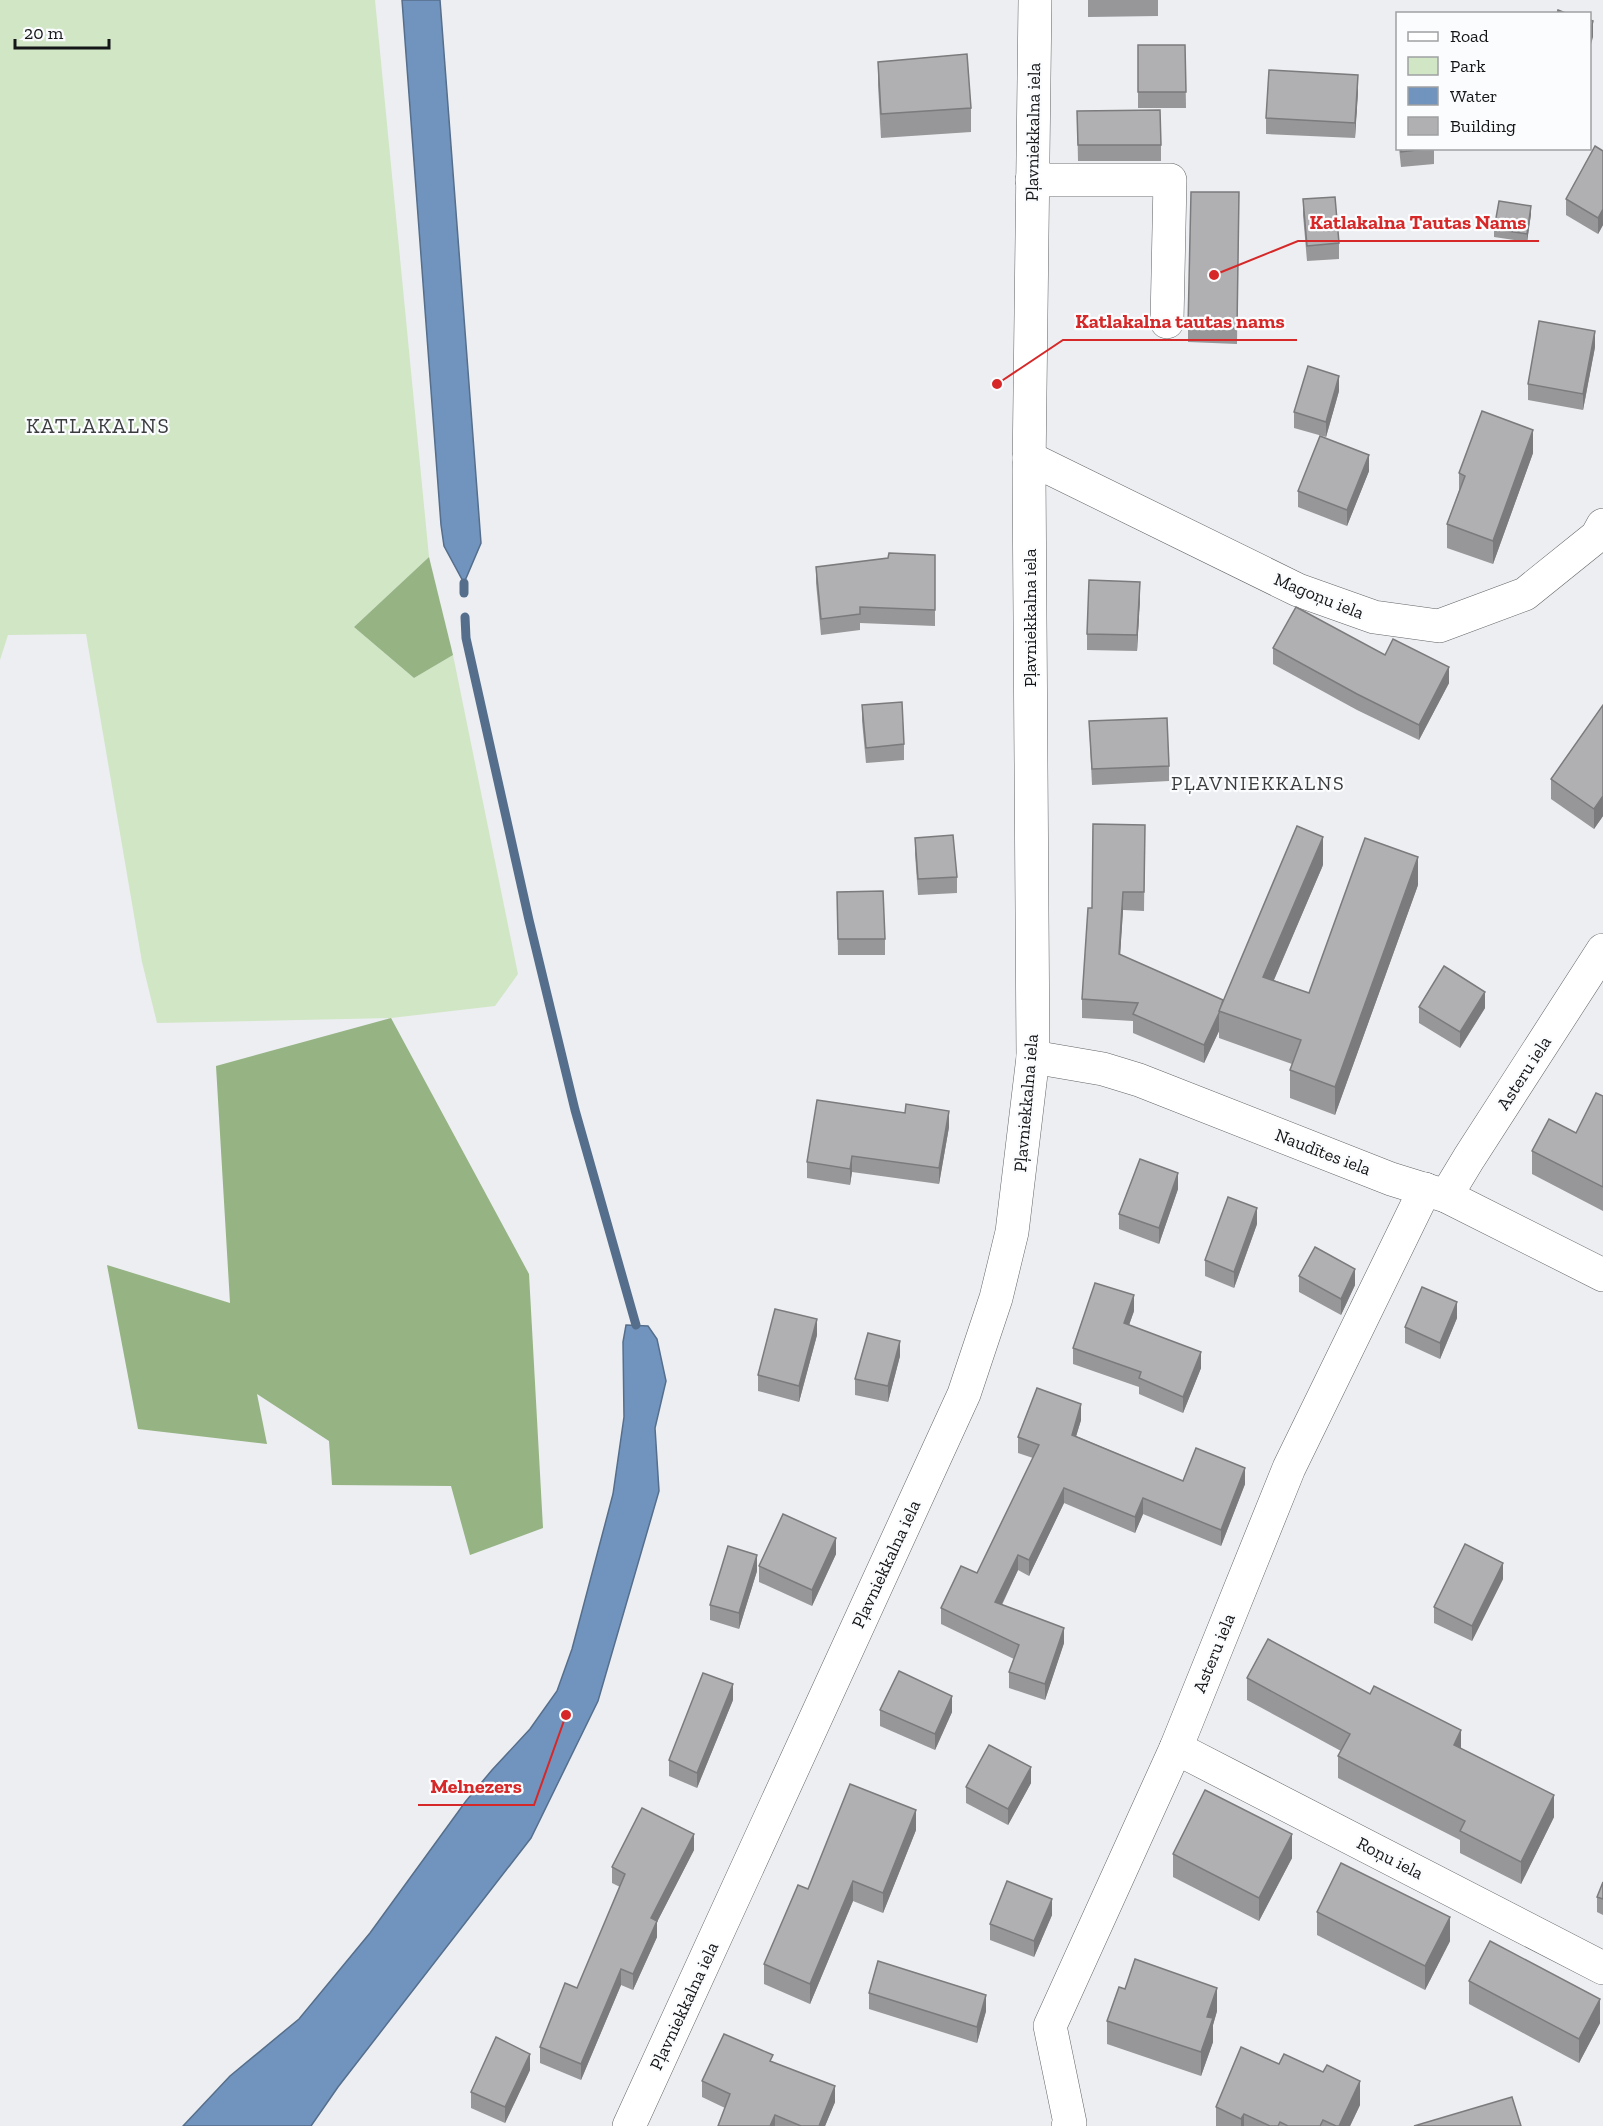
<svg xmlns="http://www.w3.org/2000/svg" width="1603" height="2126" viewBox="0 0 1603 2126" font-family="'Zilla Slab',serif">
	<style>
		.green { fill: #d1e6c5 }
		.forest { fill: #95b383 }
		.water { fill: #7194be; stroke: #556e8c; stroke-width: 1.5 }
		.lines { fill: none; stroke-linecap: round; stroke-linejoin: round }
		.stream { stroke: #556e8c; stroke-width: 9 }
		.minor-casing { stroke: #626466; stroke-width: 34 }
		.minor { stroke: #fff; stroke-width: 33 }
		.wall { fill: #979698 }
		.shaded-wall { fill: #7b7a7c }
		.building { fill: #b0afb1; stroke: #7b7a7c; stroke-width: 1.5 }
		.labels { text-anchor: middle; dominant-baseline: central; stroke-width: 4.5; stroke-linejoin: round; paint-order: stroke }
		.street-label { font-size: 18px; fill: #151617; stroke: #fafcfe }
		.neighbourhood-label { font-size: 20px; letter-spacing: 1.5px; fill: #3a3c3e; stroke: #fafcfe }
		.quarter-label { font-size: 21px; letter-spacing: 1.5px; fill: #3a3c3e; stroke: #fafcfe }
		.leader { fill: none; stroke: #d62828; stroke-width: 2 }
		.callout-dot { fill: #d62828; stroke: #fafcfe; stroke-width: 2 }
		.callout-label { font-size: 20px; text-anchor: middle; font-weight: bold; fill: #d62828; stroke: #fafcfe; stroke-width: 4.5; stroke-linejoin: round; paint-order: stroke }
	</style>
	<rect width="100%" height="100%" fill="#eceef1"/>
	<!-- green -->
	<path class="green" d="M0,0H375L429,557L354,627L414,678L453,655L518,974L495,1006L391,1018L157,1023L142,962L86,634L8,635L0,660Z"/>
	<!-- forest -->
	<g class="forest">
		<path d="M429,557L453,655L414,678L354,627Z"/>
		<path d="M391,1018L529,1274L543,1528L470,1555L451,1486L332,1485L329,1441L257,1394L267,1444L138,1429L107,1265L230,1303L216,1066Z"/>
	</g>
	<!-- water -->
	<g class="water">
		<path d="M402,0H440L481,543L464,583L444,546L441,525Z"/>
		<path d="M626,1325L648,1326L657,1339L666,1381L655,1428L659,1491L598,1701L531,1838L338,2087L311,2126H183L230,2076L299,2019L370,1933L466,1801L492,1770L530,1729L557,1691L572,1649L613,1494L624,1417L623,1342Z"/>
	</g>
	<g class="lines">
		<!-- stream -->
		<g class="stream">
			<path d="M464,583V593"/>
			<path d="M465,617L466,638L529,920L575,1110L636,1325"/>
		</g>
		<defs>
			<g id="minor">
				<path d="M1032,180H1170L1167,322"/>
				<path d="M1029,458L1298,590L1374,617L1439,626L1525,594L1597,536L1603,525"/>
				<path d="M1033,1057L1103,1069L1139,1080L1391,1179L1446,1196L1603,1275"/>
				<path d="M1446,1196L1469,1158L1603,950"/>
				<path d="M1176,1748L1603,1968"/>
				<path d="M629,2126L964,1394L996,1298L1012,1232L1033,1057L1029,471L1035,0"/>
				<path d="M1068,2126L1070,2123L1050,2026L1176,1748L1289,1468L1425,1189"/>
			</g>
		</defs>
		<!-- minor casing -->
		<use href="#minor" class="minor-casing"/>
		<!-- minor -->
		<use href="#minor" class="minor"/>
	</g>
	<!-- wall -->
	<g class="wall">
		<path d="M1088,0H1158V16L1088,17Z"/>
		<path d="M1138,45H1185L1186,108H1138Z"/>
		<path d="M878,62L971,108V132L881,138L878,85Z"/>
		<path d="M1358,91L1355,138L1266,134V118Z"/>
		<path d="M1077,111L1161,145V161H1078Z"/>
		<path d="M1399,148H1434V164L1401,167Z"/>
		<path d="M1603,151V225L1598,234L1566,215V199Z"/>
		<path d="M1239,192L1237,344L1188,342V327Z"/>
		<path d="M1303,199L1339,243V259L1307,261L1303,215Z"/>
		<path d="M1531,214L1527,242L1494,237V229Z"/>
		<path d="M1595,347L1583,410L1528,400V384Z"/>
		<path d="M1339,391L1326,437L1294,428V412Z"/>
		<path d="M1533,453L1493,564L1447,548V524L1459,491V473Z"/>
		<path d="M1369,471L1347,526L1298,507V491Z"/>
		<path d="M935,555V626L860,623V630L821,635L816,583V567Z"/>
		<path d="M1140,598L1137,651L1087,650V634Z"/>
		<path d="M1273,648L1385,655L1449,683L1419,740L1357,710L1273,664Z"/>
		<path d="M862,705L904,744V760L866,763L862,721Z"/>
		<path d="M1603,705V816L1594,829L1551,799V779Z"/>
		<path d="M1089,721L1169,766V781L1092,785Z"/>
		<path d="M1145,825L1144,911L1123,910L1120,955L1223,1000L1323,865L1274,980L1309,993L1418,885L1335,1115L1290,1098V1070L1292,1064L1219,1038V1031L1204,1063L1133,1033V1021L1082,1018V999L1092,908Z"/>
		<path d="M915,838L957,877V893L918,895L915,854Z"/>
		<path d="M837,892L885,939V955H838Z"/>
		<path d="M1419,1007L1485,1008L1460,1048L1419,1023Z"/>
		<path d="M1603,1096V1211L1532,1174V1151L1576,1133Z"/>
		<path d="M949,1127L939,1184L852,1172L850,1185L807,1178V1162Z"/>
		<path d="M1178,1189L1159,1244L1119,1229V1214Z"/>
		<path d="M1257,1224L1234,1288L1205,1276V1260Z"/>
		<path d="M1299,1276L1355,1285L1341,1315L1299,1292Z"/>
		<path d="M1134,1311L1129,1325L1201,1368L1183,1413L1139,1394V1387L1073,1364V1348Z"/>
		<path d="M1457,1318L1440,1359L1405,1343V1327Z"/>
		<path d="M817,1335L799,1402L758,1391V1375Z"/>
		<path d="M900,1356L888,1402L855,1395V1379Z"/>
		<path d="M1081,1420L1076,1436L1183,1481L1245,1484L1221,1546L1143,1514L1135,1533L1064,1503L1029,1576L1018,1570L1002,1605L1064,1643L1045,1700L1009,1688V1672L1014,1659L941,1624V1608L977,1573L1033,1458L1018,1453V1437Z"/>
		<path d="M836,1554L812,1606L759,1582V1566Z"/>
		<path d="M757,1571L739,1629L710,1620V1605Z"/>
		<path d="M1503,1579L1472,1641L1434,1623V1607Z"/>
		<path d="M1247,1678L1461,1749L1554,1817L1521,1884L1460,1853V1840L1338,1778V1756L1341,1751L1247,1700Z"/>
		<path d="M733,1700L697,1788L669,1776V1760Z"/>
		<path d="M880,1710L952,1712L935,1750L880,1726Z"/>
		<path d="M1031,1783L1008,1825L966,1803V1787Z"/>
		<path d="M916,1830L883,1913L853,1901L810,2004L764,1984V1964L808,1889Z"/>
		<path d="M694,1850L657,1922V1937L633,1990L621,1985L581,2080L540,2063V2047L577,1988L620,1887L612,1883V1867Z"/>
		<path d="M1173,1854L1292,1858L1259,1921L1173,1877Z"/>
		<path d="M1603,1882V1915L1597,1912V1897Z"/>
		<path d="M1317,1912L1450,1941L1425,1990L1317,1935Z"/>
		<path d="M1052,1915L1034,1957L990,1940V1924Z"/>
		<path d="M1469,1981L1600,2023L1579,2063L1469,2004Z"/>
		<path d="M1125,1989L1217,2011L1213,2025V2042L1201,2076L1107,2044V2021Z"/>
		<path d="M869,1993L986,2011L977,2043L869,2009Z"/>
		<path d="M773,2062L835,2102L825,2126H718L725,2108L702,2097V2081Z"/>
		<path d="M530,2070L505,2123L471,2108V2092Z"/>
		<path d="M1360,2105L1350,2126H1216V2107Z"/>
	</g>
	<!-- shaded-wall -->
	<g class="shaded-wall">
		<path d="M1593,21V37L1590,48V32Z"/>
		<path d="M1358,75V91L1355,138V123Z"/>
		<path d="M1531,206V214L1527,242V234Z"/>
		<path d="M1603,209V225L1598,234V218Z"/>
		<path d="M1595,331V347L1583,410V394Z"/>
		<path d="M1339,376V391L1326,437V422Z"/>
		<path d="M1533,430V453L1493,564V541Z"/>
		<path d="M1369,455V471L1347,526V510Z"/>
		<path d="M1140,582V598L1137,651V635Z"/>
		<path d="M1449,667V683L1419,740V725Z"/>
		<path d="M1603,796V816L1594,829V809Z"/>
		<path d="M1323,837V865L1263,1005V977Z"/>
		<path d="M1418,857V885L1335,1115V1087Z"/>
		<path d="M1123,892V910L1119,972V954Z"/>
		<path d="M1485,992V1008L1460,1048V1032Z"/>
		<path d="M1219,1013V1031L1204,1063V1045Z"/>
		<path d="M949,1111V1127L939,1184V1168Z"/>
		<path d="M852,1156V1172L850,1185V1169Z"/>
		<path d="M1178,1173V1189L1159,1244V1228Z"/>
		<path d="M1257,1208V1224L1234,1288V1272Z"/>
		<path d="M1355,1269V1285L1341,1315V1299Z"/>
		<path d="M1134,1295V1311L1124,1339V1323Z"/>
		<path d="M1457,1302V1318L1440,1359V1343Z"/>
		<path d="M817,1319V1335L799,1402V1386Z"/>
		<path d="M900,1341V1356L888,1402V1386Z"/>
		<path d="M1201,1352V1368L1183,1413V1397Z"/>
		<path d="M1081,1404V1420L1072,1450V1435Z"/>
		<path d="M1245,1468V1484L1221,1546V1530Z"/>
		<path d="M1064,1488V1503L1029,1576V1560Z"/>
		<path d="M1143,1498V1514L1135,1533V1517Z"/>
		<path d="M836,1538V1554L812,1606V1590Z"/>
		<path d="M757,1555V1571L739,1629V1613Z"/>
		<path d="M1018,1555V1570L995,1618V1602Z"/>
		<path d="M1503,1563V1579L1472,1641V1626Z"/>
		<path d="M1064,1628V1643L1045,1700V1684Z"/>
		<path d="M733,1684V1700L697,1788V1773Z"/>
		<path d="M952,1696V1712L935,1750V1734Z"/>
		<path d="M1461,1730V1752L1454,1745Z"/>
		<path d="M1031,1767V1783L1008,1825V1809Z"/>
		<path d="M1554,1795V1817L1521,1884V1862Z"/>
		<path d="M916,1810V1830L883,1913V1893Z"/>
		<path d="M694,1834V1850L657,1922V1937L633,1990V1974L651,1918Z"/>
		<path d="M1292,1834V1858L1259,1921V1898Z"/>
		<path d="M853,1881V1901L810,2004V1984Z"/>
		<path d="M1052,1899V1915L1034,1957V1941Z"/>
		<path d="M1450,1917V1941L1425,1990V1966Z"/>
		<path d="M621,1969V1985L581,2080V2064Z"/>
		<path d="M1217,1988V2011L1213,2025V2042L1201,2076V2052L1207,2017Z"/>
		<path d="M986,1995V2011L977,2043V2027Z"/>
		<path d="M1600,1999V2023L1579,2063V2039Z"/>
		<path d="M530,2054V2070L505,2123V2107Z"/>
		<path d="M1360,2081V2105L1350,2126H1339Z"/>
		<path d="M835,2086V2102L825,2126H819Z"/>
		<path d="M1244,2114V2126H1241V2119Z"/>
		<path d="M775,2115V2126H770Z"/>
	</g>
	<!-- building -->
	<g class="building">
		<path d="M1558,10L1568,14H1557Z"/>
		<path d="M1590,20L1593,21L1590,32Z"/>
		<path d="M1138,45H1185L1186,92H1138Z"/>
		<path d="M967,54L971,108L881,114L878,62Z"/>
		<path d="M1269,70L1358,75L1355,123L1266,118Z"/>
		<path d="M1160,110L1161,145H1078L1077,111Z"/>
		<path d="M1595,146L1603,151V209L1598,218L1566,199Z"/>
		<path d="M1401,148H1433L1401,152Z"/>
		<path d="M1191,192H1239L1237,328L1188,327Z"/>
		<path d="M1335,197L1339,243L1307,246L1303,199Z"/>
		<path d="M1499,201L1531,206L1527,234L1494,229Z"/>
		<path d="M1539,321L1595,331L1583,394L1528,384Z"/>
		<path d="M1308,366L1339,376L1326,422L1294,412Z"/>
		<path d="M1482,411L1533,430L1493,541L1447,524L1465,476L1459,473Z"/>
		<path d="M1320,436L1369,455L1347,510L1298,491Z"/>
		<path d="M889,553L935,555V610L860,607V614L821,619L816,567L888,558Z"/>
		<path d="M1089,580L1140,582L1137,635L1087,634Z"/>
		<path d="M1296,607L1385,655L1393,639L1449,667L1419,725L1357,694L1273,648Z"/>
		<path d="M902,702L904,744L866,748L862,705Z"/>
		<path d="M1603,705V796L1594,809L1551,779Z"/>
		<path d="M1167,718L1169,766L1092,769L1089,721Z"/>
		<path d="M1093,824L1145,825L1144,892H1123L1119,954L1223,1000L1219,1013L1204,1045L1133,1014L1138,1003L1082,999L1088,908H1092Z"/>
		<path d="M1297,826L1323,837L1263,977L1309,993L1365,838L1418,857L1335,1087L1290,1070L1301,1040L1219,1011Z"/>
		<path d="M953,835L957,877L918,879L915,838Z"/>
		<path d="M883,891L885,939H838L837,892Z"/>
		<path d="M1444,966L1485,992L1460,1032L1419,1007Z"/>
		<path d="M1596,1093L1603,1096V1187L1532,1151L1549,1119L1576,1133Z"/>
		<path d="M817,1100L905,1113L906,1104L949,1111L939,1168L852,1156L850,1169L807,1162Z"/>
		<path d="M1140,1159L1178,1173L1159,1228L1119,1214Z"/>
		<path d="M1228,1197L1257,1208L1234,1272L1205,1260Z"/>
		<path d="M1315,1247L1355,1269L1341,1299L1299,1276Z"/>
		<path d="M1095,1283L1134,1295L1124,1323L1201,1352L1183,1397L1139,1378L1141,1372L1073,1348Z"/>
		<path d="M1422,1287L1457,1302L1440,1343L1405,1327Z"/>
		<path d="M775,1309L817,1319L799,1386L758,1375Z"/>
		<path d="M868,1333L900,1341L888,1386L855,1379Z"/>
		<path d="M1037,1388L1081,1404L1072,1435L1183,1481L1196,1448L1245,1468L1221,1530L1143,1498L1135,1517L1064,1488L1029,1560L1018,1555L995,1602L1064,1628L1045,1684L1009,1672L1019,1645L941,1608L961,1566L977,1573L1039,1445L1018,1437Z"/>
		<path d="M783,1514L836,1538L812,1590L759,1566Z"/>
		<path d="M1465,1544L1503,1563L1472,1626L1434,1607Z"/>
		<path d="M728,1546L757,1555L739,1613L710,1605Z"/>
		<path d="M1268,1639L1370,1694L1374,1686L1461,1730L1454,1745L1554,1795L1521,1862L1460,1831L1465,1821L1338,1756L1350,1734L1247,1678Z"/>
		<path d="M899,1671L952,1696L935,1734L880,1710Z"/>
		<path d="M703,1673L733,1684L697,1773L669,1760Z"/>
		<path d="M989,1745L1031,1767L1008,1809L966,1787Z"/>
		<path d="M850,1784L916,1810L883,1893L853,1881L810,1984L764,1964L798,1885L808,1889Z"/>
		<path d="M1205,1790L1292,1834L1259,1898L1173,1854Z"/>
		<path d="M642,1808L694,1834L651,1918L657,1921L633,1974L621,1969L581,2064L540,2047L565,1983L577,1988L625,1874L612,1867Z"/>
		<path d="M1341,1863L1450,1917L1425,1966L1317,1912Z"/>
		<path d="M1007,1881L1052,1899L1034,1941L990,1924Z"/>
		<path d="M1603,1882V1899L1597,1897Z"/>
		<path d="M1490,1941L1600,1999L1579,2039L1469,1981Z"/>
		<path d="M1135,1959L1217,1988L1207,2017L1213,2018L1201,2052L1107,2021L1119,1987L1125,1989Z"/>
		<path d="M878,1961L986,1995L977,2027L869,1993Z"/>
		<path d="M724,2034L773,2055L770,2061L835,2086L819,2126H801L775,2115L770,2126H718L730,2094L702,2081Z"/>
		<path d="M496,2037L530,2054L505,2107L471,2092Z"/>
		<path d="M1241,2047L1279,2064L1284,2054L1323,2072L1327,2065L1360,2081L1339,2126H1336L1323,2120L1320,2126H1288L1280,2122L1278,2126H1270L1244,2114L1241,2119L1216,2107Z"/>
		<path d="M1512,2097L1521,2126H1414Z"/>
	</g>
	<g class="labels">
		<!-- street labels -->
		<g class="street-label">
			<text transform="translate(1033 132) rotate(-89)">Pļavniekkalna iela</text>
			<text transform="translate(1319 596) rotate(22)">Magoņu iela</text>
			<text transform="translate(1030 618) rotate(-90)">Pļavniekkalna iela</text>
			<text transform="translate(1524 1073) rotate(-57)">Asteru iela</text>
			<text transform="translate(1026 1103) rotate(-85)">Pļavniekkalna iela</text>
			<text transform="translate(1323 1152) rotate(21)">Naudītes iela</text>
			<text transform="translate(886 1564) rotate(-65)">Pļavniekkalna iela</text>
			<text transform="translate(1214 1653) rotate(-68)">Asteru iela</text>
			<text transform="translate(1390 1858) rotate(27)">Roņu iela</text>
			<text transform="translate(684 2006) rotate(-65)">Pļavniekkalna iela</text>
		</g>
		<!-- neighbourhood labels -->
		<g class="neighbourhood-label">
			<text x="1258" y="783">PĻAVNIEKKALNS</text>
		</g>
		<!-- quarter labels -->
		<g class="quarter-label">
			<text x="98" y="425">KATLAKALNS</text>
		</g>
	</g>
	<!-- callouts -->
	<path class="leader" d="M1214 275L1298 241H1539M997 384L1063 340H1297M566 1715L534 1805H418"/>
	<g class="callout-dot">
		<circle cx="1214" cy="275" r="6"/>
		<circle cx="997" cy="384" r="6"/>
		<circle cx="566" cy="1715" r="6"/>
	</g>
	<g class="callout-label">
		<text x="1418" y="229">Katlakalna Tautas Nams</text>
		<text x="1180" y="328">Katlakalna tautas nams</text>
		<text x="476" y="1793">Melnezers</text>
	</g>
	<!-- legend -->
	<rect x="1396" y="12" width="195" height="138" fill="#fafcfe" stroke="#9ea0a2" stroke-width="1.5"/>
	<rect x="1408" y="32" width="30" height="9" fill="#ffffff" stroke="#9ea0a2" stroke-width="1.5"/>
	<text x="1450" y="42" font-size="18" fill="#151617">Road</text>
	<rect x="1408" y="57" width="30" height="18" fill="#d1e6c5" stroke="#9ea0a2" stroke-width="1.5"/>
	<text x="1450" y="72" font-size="18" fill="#151617">Park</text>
	<rect x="1408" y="87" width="30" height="18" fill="#7194be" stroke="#9ea0a2" stroke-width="1.5"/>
	<text x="1450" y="102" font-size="18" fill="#151617">Water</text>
	<rect x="1408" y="117" width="30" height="18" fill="#b0afb1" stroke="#9ea0a2" stroke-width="1.5"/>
	<text x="1450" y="132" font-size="18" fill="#151617">Building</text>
	<!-- scale -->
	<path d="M15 39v9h94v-9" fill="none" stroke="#151617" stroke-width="3"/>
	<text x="24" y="39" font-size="18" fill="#151617" stroke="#fafcfe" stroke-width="4.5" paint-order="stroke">20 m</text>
</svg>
